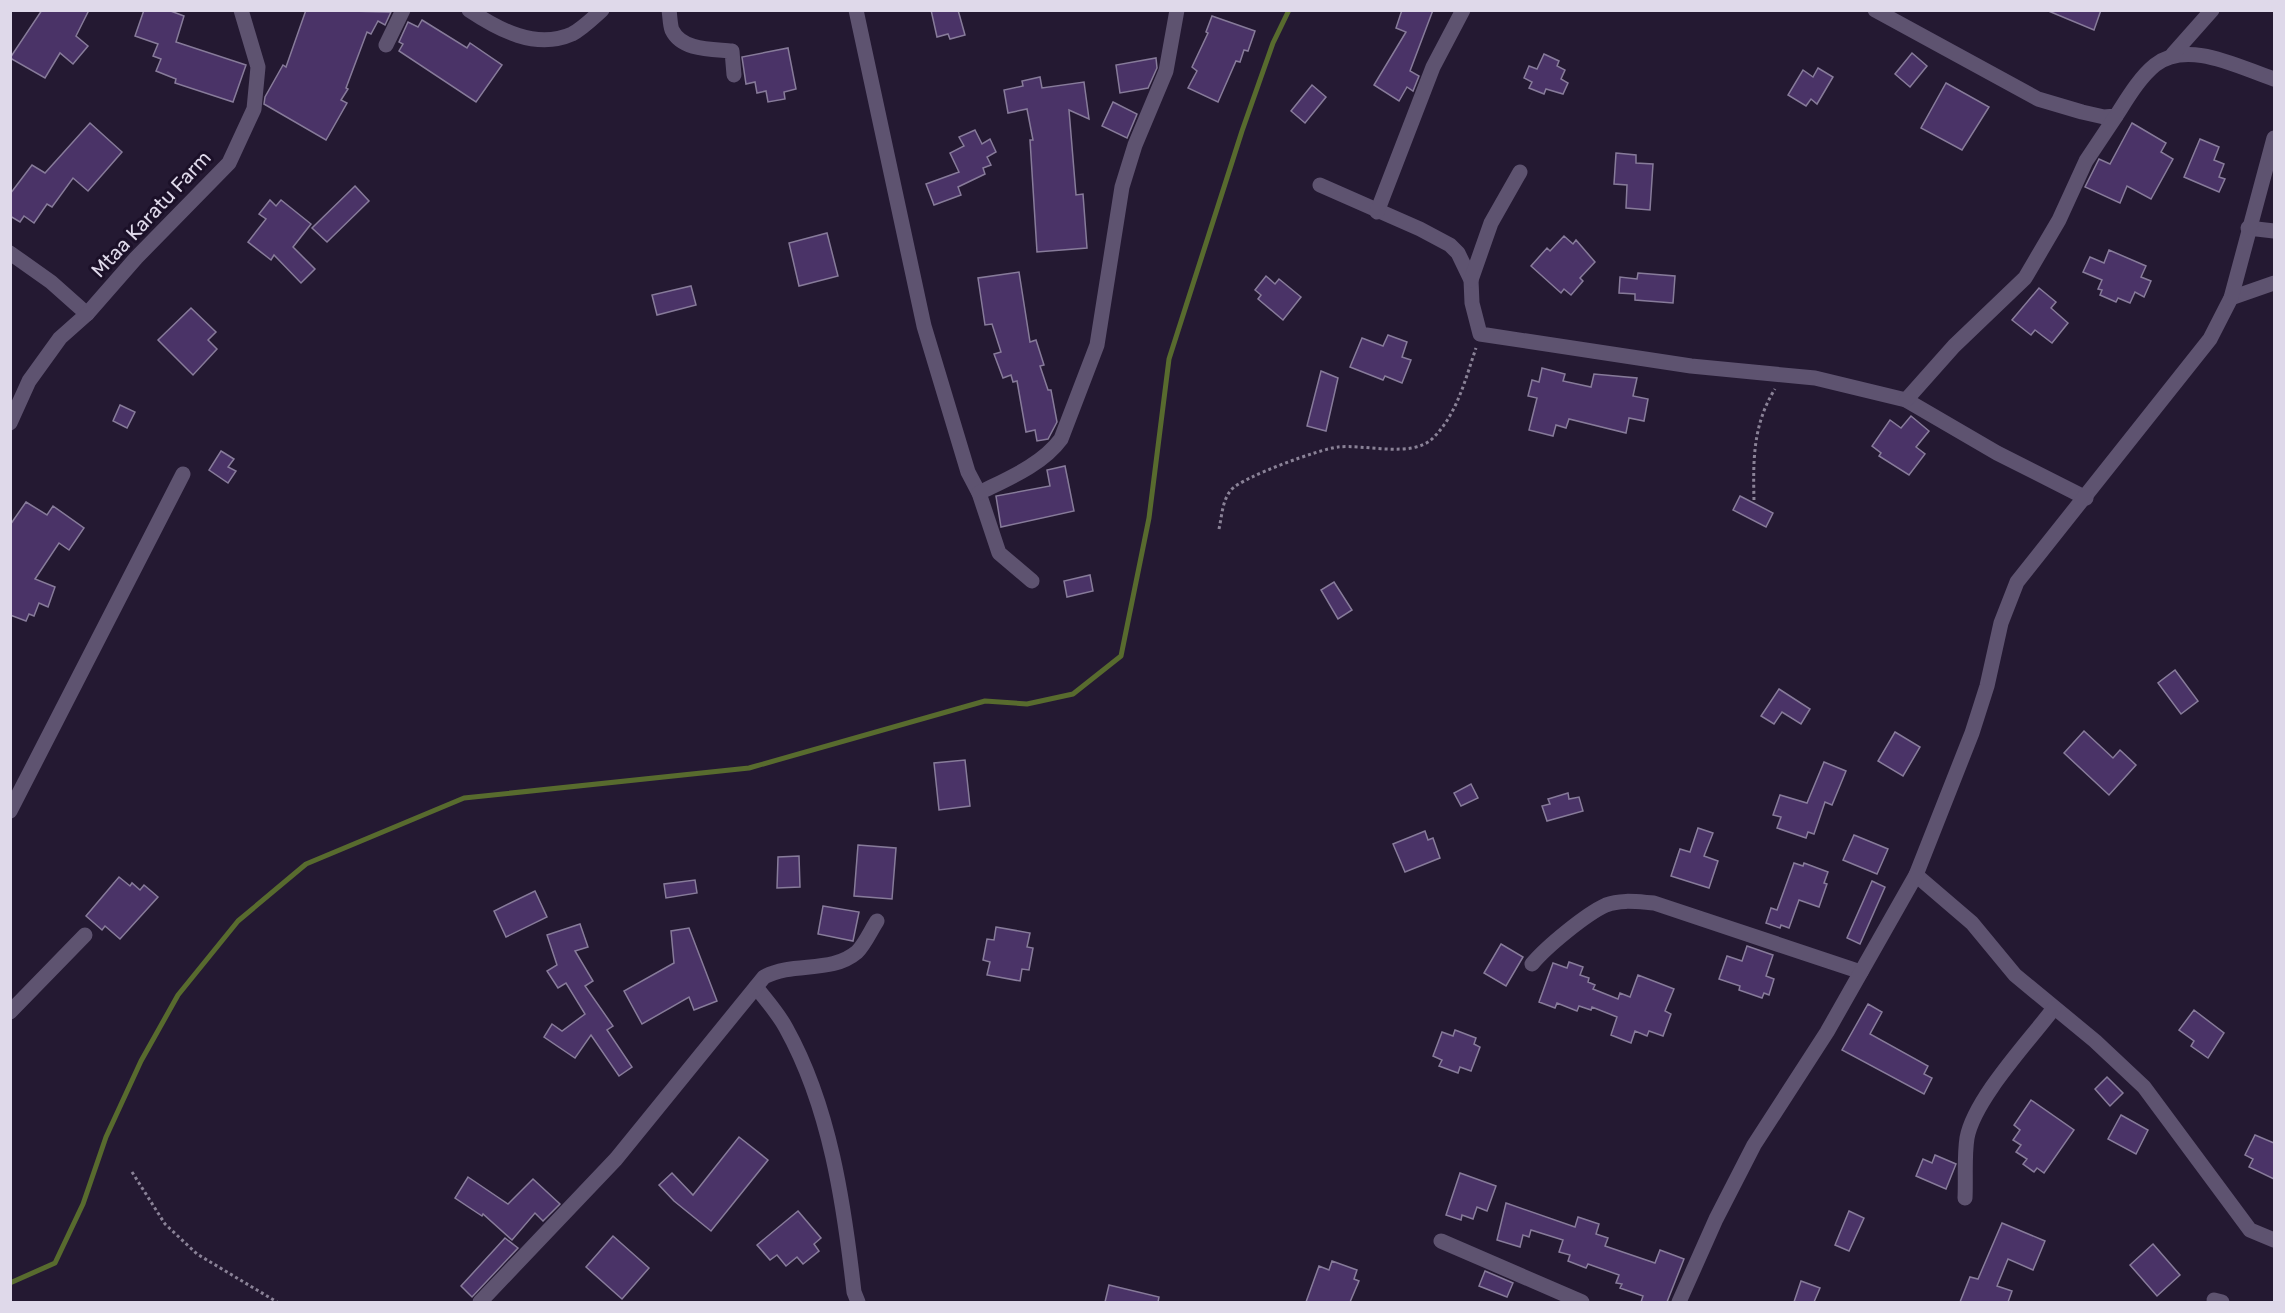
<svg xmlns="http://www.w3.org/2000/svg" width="2285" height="1313" viewBox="0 0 2285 1313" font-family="Rubik,sans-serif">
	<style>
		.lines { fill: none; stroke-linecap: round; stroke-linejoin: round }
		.stream { stroke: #586b2e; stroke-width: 5 }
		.building { fill: #4a3367; stroke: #877b9a; stroke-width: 1.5 }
		.path { stroke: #8a8297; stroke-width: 3; stroke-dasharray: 3 3; stroke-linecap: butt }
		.minor { stroke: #5e5370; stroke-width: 15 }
		.labels { text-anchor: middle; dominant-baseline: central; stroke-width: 6; stroke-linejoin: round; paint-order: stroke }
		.street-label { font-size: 20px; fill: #dfd9ea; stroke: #1b1028 }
	</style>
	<rect width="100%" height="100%" fill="#241932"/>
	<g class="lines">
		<!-- stream -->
		<path class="stream" d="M10,1283L55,1263L83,1204L106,1137L141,1061L178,995L238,921L306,864L464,798L749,768L985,701L1027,704L1073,694L1121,656L1149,518L1169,359L1242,131L1273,43L1289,10"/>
	</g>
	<!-- building -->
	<g class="building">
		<path d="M42,10H89L76,36L88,46L73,64L60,53L45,78L10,58Z"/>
		<path d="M144,10H168L184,16L176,42L246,65L233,102L175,83L176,79L156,71L161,59L153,56L158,44L135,36Z"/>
		<path d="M306,10L391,12L385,25L378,21L371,34L367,32L346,88L348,89L341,100L347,103L326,140L264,104L265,97L283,65L286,67Z"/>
		<path d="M931,10H958L965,35L950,39L948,34L937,37Z"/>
		<path d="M1402,10H1433L1410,71L1419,76L1413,91L1407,87L1399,101L1374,85L1406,32L1396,28Z"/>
		<path d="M2046,10H2101L2094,30Z"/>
		<path d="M1212,16L1255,31L1248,51L1244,50L1240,62L1236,61L1218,102L1188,88L1197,71L1192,67L1208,33L1206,32Z"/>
		<path d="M422,20L467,48L470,43L502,65L476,102L399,51L403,44L399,42L408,22L418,27Z"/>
		<path d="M788,48L796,89L784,92L785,99L768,102L766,91L757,93L755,82L746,84L742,57Z"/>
		<path d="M1912,53L1927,66L1910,87L1895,74Z"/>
		<path d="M1544,54L1559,61L1557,66L1565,70L1561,79L1568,83L1563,94L1546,89L1544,94L1529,88L1532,82L1524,78L1529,66L1537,69Z"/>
		<path d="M1156,58L1157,68L1148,88L1120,93L1116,65Z"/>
		<path d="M1818,68L1833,77L1817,104L1811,99L1806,106L1788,95L1803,70L1813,77Z"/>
		<path d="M1040,77L1042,88L1084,82L1089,119L1069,110L1076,195L1083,194L1087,248L1037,252L1030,140H1033L1027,109L1008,113L1004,90L1023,86L1022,81Z"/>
		<path d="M1946,83L1989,107L1962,150L1921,128Z"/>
		<path d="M1312,85L1326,97L1305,123L1291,111Z"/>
		<path d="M1113,102L1137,114L1127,138L1102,126Z"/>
		<path d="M90,123L122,152L88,191L73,178L52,207L47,204L34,223L24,216L20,222L10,216V194L32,165L45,173Z"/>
		<path d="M2132,123L2166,143L2161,152L2173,159L2151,199L2127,186L2120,203L2085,187L2099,159L2110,164Z"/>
		<path d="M975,130L982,144L990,139L996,152L987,157L991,165L983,168L985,174L958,187L961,195L934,205L926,184L959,172L950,153L964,146L959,137Z"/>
		<path d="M2200,139L2219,147L2214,160L2224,164L2219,177L2225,179L2219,192L2184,177Z"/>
		<path d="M1616,153L1636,155V163L1653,164L1650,210L1626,208L1627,185L1614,184Z"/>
		<path d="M355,186L369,201L327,242L312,228Z"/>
		<path d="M270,200L276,206L281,200L311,224L293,247L315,269L301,283L274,255L271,260L248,242L266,219L259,214Z"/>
		<path d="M827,233L838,276L799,286L789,243Z"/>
		<path d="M1564,236L1573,244L1576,240L1595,262L1580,278L1583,281L1571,295L1564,289L1561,293L1531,266L1547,248L1550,251Z"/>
		<path d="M2109,250L2146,266L2141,277L2151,281L2144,297L2135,292L2130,303L2118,298L2116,302L2100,295L2102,290L2098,289L2102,280L2083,272L2090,257L2104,263Z"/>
		<path d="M1019,272L1030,342L1036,340L1044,365L1040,366L1048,390H1051L1057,422L1048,439L1037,441L1035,430L1026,432L1017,381L1013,382L1011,375L1003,378L994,354L1001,352L992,324L985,325L978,278Z"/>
		<path d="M1638,273L1675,276L1673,303L1635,300V294L1619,293L1620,277L1637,279Z"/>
		<path d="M1266,276L1275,284L1279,279L1301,297L1283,320L1258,299L1261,295L1255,290Z"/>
		<path d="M691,286L696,305L657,315L652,295Z"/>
		<path d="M2039,288L2056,302L2051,308L2068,323L2052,343L2035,330L2031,335L2012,320Z"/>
		<path d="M191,308L216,332L208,340L217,349L193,375L158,340Z"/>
		<path d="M1388,335L1407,342L1402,357L1411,360L1402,383L1385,376L1383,380L1350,367L1362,338L1383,346Z"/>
		<path d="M1542,368L1565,374L1563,381L1591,387L1594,374L1637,378L1633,396L1648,399L1644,421L1629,418L1626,433L1569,419L1566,428L1556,425L1553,436L1529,430L1537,398L1528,396L1532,380L1539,382Z"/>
		<path d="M1321,371L1338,378L1326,431L1307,426Z"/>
		<path d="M120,405L135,412L127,428L113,421Z"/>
		<path d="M1911,416L1929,431L1916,447L1925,454L1909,475L1879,456L1881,453L1872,446L1890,420L1901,428Z"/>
		<path d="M221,451L234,459L228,467L236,471L228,483L209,470Z"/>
		<path d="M1065,466L1074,511L1001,527L996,496L1050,486L1047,470Z"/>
		<path d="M1740,496L1773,513L1766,527L1733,510Z"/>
		<path d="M26,502L47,515L53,506L84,528L69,550L59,543L35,579L55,587L48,607L39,603L34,616L29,614L26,621L10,615V525Z"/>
		<path d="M1090,575L1093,591L1067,597L1064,581Z"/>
		<path d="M1334,582L1352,610L1338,619L1321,590Z"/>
		<path d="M2175,670L2198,701L2181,714L2158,683Z"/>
		<path d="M1779,689L1810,709L1801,724L1782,712L1774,724L1761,716Z"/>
		<path d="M2084,731L2113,758L2120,750L2136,765L2109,795L2064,753Z"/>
		<path d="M1895,732L1920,747L1903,776L1878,761Z"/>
		<path d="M965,760L970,806L939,810L934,763Z"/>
		<path d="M1824,762L1846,771L1832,805L1825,802L1814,834L1808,832L1806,838L1777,828L1781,817L1773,815L1780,795L1807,803Z"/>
		<path d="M1471,784L1478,798L1461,806L1454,793Z"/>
		<path d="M1568,793L1569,799L1579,797L1583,811L1547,821L1542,806L1550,804L1548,799Z"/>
		<path d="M1698,828L1713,833L1704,856L1718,861L1709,888L1671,876L1680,849L1690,852Z"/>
		<path d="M1425,831L1428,840L1433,838L1440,858L1405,872L1393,844Z"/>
		<path d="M1854,835L1888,849L1877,874L1843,860Z"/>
		<path d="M858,845L896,848L892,899L854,896Z"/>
		<path d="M799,856L800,887L777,888L778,857Z"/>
		<path d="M1794,863L1803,866L1804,863L1828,872L1824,883L1827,884L1819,907L1799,900L1789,928L1781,925L1780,928L1766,923L1771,908L1777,910Z"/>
		<path d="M119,877L130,886L132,883L140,890L144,885L158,897L120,939L105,926L102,930L86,916Z"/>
		<path d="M695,880L697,893L666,898L664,884Z"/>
		<path d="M1872,881L1885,887L1860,944L1847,938Z"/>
		<path d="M535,891L547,917L506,937L494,911Z"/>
		<path d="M823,906L859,912L853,941L818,934Z"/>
		<path d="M580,924L588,947L575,951L593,981L585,986L613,1026L607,1030L632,1067L619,1076L591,1035L575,1058L544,1037L552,1024L562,1031L585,1014L566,983L558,988L547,971L557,965L547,935Z"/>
		<path d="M996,927L1030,933L1027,947L1033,948L1029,970L1022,969L1020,981L987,975L990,962L983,960L987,939L994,940Z"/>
		<path d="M689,928L717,1001L694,1010L689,997L642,1024L624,991L674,963L671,931Z"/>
		<path d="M1501,944L1523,957L1506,986L1484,973Z"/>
		<path d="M1747,946L1773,955L1766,976L1774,979L1769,995L1764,993L1762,998L1739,990L1740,986L1719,979L1727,956L1742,961Z"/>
		<path d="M1569,962L1583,967L1580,975L1589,978L1588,982L1595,985L1593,989L1618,999L1620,993L1630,997L1638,975L1674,989L1665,1011L1671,1014L1663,1036L1649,1031L1647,1036L1635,1031L1631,1043L1611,1035L1617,1017L1592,1007L1591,1010L1579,1006L1577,1011L1557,1003L1555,1008L1539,1002L1553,963L1567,968Z"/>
		<path d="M1868,1004L1882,1012L1870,1034L1928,1066L1924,1074L1932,1078L1924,1094L1842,1050Z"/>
		<path d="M2194,1010L2224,1033L2208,1058L2191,1046L2194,1041L2179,1030Z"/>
		<path d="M1455,1030L1476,1038L1474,1044L1480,1047L1471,1071L1460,1067L1458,1073L1439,1066L1442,1060L1433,1056L1442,1032L1453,1036Z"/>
		<path d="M2107,1077L2123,1093L2110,1106L2095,1089Z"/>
		<path d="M2031,1100L2074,1130L2044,1173L2037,1168L2034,1172L2023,1164L2027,1159L2016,1152L2021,1145L2013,1140L2020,1130L2014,1125Z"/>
		<path d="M2121,1115L2148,1130L2136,1154L2108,1139Z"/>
		<path d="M2255,1135L2274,1143V1179L2249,1167L2253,1159L2245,1155Z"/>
		<path d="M739,1137L768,1160L711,1231L674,1201L659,1185L672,1173L693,1195Z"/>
		<path d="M1935,1155L1956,1164L1946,1189L1916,1176L1923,1159L1932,1163Z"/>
		<path d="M1460,1173L1496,1186L1487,1211L1477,1207L1473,1219L1462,1215L1461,1220L1446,1215Z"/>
		<path d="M468,1177L508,1204L533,1179L560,1204L543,1221L535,1213L512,1240L483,1214L482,1216L455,1198Z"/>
		<path d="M1506,1203L1575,1227L1578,1217L1599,1224L1596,1234L1608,1238L1605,1246L1655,1263L1660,1250L1684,1259L1667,1302H1641L1643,1296L1620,1288L1622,1284L1616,1283L1619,1275L1588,1264L1586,1268L1568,1261L1570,1255L1559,1252L1563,1240L1531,1230L1529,1237L1523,1235L1520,1247L1497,1240Z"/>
		<path d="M798,1211L821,1238L814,1244L819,1251L803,1264L797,1257L786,1266L777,1255L770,1260L757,1245Z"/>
		<path d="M1849,1211L1864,1218L1849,1251L1835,1245Z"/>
		<path d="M2002,1223L2045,1241L2033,1270L2008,1259L1997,1286L2012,1291L2008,1302H1960L1970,1277L1978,1279Z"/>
		<path d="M613,1236L649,1268L622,1299L586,1267Z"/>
		<path d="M505,1238L518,1248L472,1297L461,1286Z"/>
		<path d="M2153,1244L2180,1275L2157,1296L2130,1265Z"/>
		<path d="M1332,1261L1357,1270L1354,1279L1359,1281L1350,1302H1306L1319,1266L1329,1270Z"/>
		<path d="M1485,1271L1513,1283L1507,1297L1479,1286Z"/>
		<path d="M1801,1281L1820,1288L1814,1302H1794Z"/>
		<path d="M1109,1285L1159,1297L1158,1302H1105Z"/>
	</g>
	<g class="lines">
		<!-- path -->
		<g class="path">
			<path d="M1754,500C1753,460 1753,424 1775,389"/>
			<path d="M1219,529C1222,516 1222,501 1231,490C1242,477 1320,449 1338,447C1363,444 1412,458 1432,439C1457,415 1465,380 1476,348"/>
			<path d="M132,1172L165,1224L197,1254L277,1302"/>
		</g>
		<!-- minor -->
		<g class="minor">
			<path d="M469,10C499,30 536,50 572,34C582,29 593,18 602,10"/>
			<path d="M669,10C670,16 670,25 672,30C682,51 713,49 732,51L734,75"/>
			<path d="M856,10L924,326L968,472L979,493L999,553L1032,581"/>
			<path d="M1875,10L2038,99L2082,112L2104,117L2116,116C2127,99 2139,78 2155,65C2188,39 2240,68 2274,79"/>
			<path d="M386,45L403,10"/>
			<path d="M2173,54L2212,10"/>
			<path d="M1320,185L1420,229L1450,245L1458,253L1471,280L1472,303L1480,334L1691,366L1815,378L1906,400L1997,453L2086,498"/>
			<path d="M1377,212L1433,67L1463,10"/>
			<path d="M2248,228L2274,231"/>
			<path d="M10,253L51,282L87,314"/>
			<path d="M1471,280L1491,223L1520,172"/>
			<path d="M2231,298L2274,283"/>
			<path d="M1906,400L1954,346L2025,278L2059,220L2086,161L2116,116"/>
			<path d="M10,423L29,381L60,338L87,314L136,258L229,163L254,109L258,67L241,10"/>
			<path d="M979,493C1007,479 1042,465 1061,439L1097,345L1122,187L1135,145L1166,71L1177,10"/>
			<path d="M10,811L183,474"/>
			<path d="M1916,875L1972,923L2015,975L2095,1041L2144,1087L2250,1230L2274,1240"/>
			<path d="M1532,964C1546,947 1586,914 1606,905C1621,899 1639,902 1654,903L1861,972"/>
			<path d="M756,987C766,1000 778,1013 786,1028C830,1107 844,1204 854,1292L858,1302"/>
			<path d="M10,1012L85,935"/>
			<path d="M1965,1198C1966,1179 1964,1157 1967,1138C1974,1099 2030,1040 2054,1008"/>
			<path d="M1441,1241L1582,1302"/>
			<path d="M2214,1300L2222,1302"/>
			<path d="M480,1302L616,1159L764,977C794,961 831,974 857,952C865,944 871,930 877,921"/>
			<path d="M1679,1302L1716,1219L1754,1145L1827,1032L1916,875L1972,733L1987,686L2001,623L2017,582L2210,339L2231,298L2274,138"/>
		</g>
	</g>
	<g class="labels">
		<!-- street labels -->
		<g class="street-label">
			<text transform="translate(151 214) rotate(-47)">Mtaa Karatu Farm</text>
		</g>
	</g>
	<!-- border -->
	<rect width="2285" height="1313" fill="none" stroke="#dfd9ea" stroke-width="24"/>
</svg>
